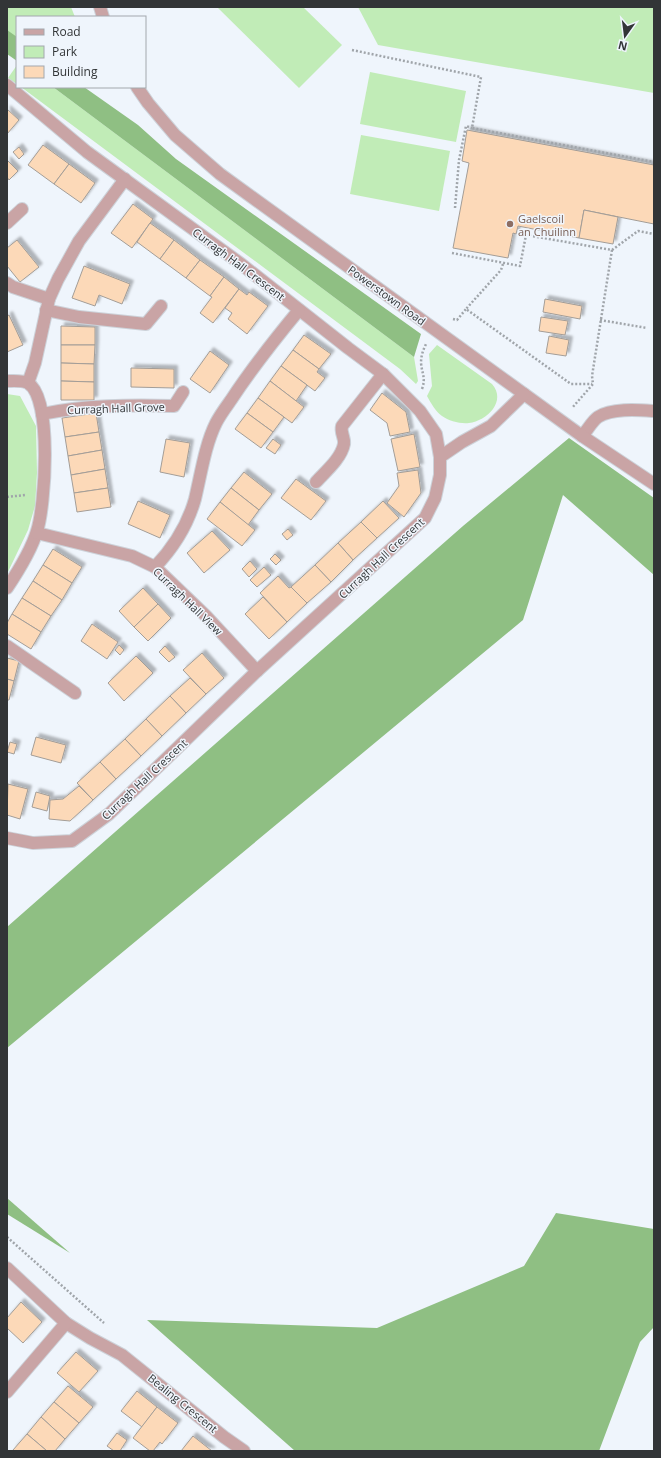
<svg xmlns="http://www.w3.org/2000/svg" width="661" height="1458" viewBox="0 0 661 1458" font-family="'Open Sans',sans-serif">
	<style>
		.green { fill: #c1ecb7 }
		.forest { fill: #8fbf83 }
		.building { fill: #fcd9b8; stroke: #a39d97; filter: url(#shadow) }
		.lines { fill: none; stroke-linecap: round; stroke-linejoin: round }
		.lane-casing { stroke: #cdd2d9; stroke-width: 14 }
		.street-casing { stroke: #cdd2d9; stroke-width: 14 }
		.path { stroke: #a0a5aa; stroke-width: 2.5; stroke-dasharray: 2 2; stroke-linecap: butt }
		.lane { stroke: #c9a4a5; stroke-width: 12 }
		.street { stroke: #c9a4a5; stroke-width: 12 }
		.education-dot { fill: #8d6e63; stroke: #eff5fc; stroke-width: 1.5 }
		.labels { text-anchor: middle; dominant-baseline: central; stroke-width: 3; stroke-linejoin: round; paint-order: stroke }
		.education-label { font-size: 11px; fill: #785e54; stroke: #eff5fc; text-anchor: start }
		.street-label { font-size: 11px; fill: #323537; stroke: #eff5fc }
	</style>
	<defs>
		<filter id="shadow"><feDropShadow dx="3.5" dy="-3.5" stdDeviation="1" flood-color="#0004"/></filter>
	</defs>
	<rect width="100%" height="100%" fill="#eff5fc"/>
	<!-- green -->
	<g class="green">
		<path d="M7,7H71L75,17H17V49L7,46Z"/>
		<path d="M217,7H303L342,45L299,88Z"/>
		<path d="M358,7H654V93L378,45Z"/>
		<path d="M17,65V84L8,78Z"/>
		<path d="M370,72L466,91L456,142L360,124Z"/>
		<path d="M21,87H53L414,357L418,381L416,384L400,369Z"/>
		<path d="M361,135L450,151L439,211L350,194Z"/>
		<path d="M437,345L492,384C507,401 487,421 469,423C460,424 449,421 442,416C435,411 431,403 427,396L432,386L429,354Z"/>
		<path d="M7,394L20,396L36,426L37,473L35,506L28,530L7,574Z"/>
	</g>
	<!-- forest -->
	<g class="forest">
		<path d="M7,30L17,37V61L7,54Z"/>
		<path d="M53,87H84L138,125L176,159L421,334L414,357Z"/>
		<path d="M569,438L654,498V575L563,495L523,620L7,1048V927L463,526Z"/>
		<path d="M7,1198L70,1253L7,1214Z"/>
		<path d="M556,1213L654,1229V1327L640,1342L599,1451H295L147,1320L377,1328L524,1266Z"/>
	</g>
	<!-- building -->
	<g class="building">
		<path d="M7,109L19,120L7,134Z"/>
		<path d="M467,130L654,165V224L584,210L579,238L518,226L516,234L513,233L508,258L453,248L469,163L462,161Z"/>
		<path d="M43,145L69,164L54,184L28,165Z"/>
		<path d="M19,147L24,154L19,159L13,152Z"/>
		<path d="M7,160L18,171L9,180L7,177Z"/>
		<path d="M69,164L95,183L81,203L54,184Z"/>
		<path d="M133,204L153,219L132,248L111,233Z"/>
		<path d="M584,210L618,217L613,244L579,238Z"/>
		<path d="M150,223L174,240L160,259L137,242Z"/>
		<path d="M17,240L39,267L20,282L7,266V248Z"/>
		<path d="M174,240L200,260L186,278L160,259Z"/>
		<path d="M200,260L224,277L210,296L186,278Z"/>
		<path d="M84,266L130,284L122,304L99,295L95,306L72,298Z"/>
		<path d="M224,277L239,289L213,323L200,313L212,297L210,296Z"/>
		<path d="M239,289L247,295L249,292L268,306L247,334L228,319L232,313L225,308Z"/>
		<path d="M545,299L582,306L580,319L543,312Z"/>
		<path d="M9,315L23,345L7,352V316Z"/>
		<path d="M541,317L568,321L565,335L539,331Z"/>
		<path d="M61,326L95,327V345H61Z"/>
		<path d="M304,335L331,354L319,369L293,350Z"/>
		<path d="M549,336L569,340L566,356L546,353Z"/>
		<path d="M61,345H95L94,364L61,363Z"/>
		<path d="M293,350L319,369L317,372L325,378L315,391L281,366Z"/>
		<path d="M210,351L229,365L210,393L190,379Z"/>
		<path d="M61,363L94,364V382L61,381Z"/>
		<path d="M281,366L307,385L296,401L270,381Z"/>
		<path d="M131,368L174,369V388L131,387Z"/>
		<path d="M61,381L94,382V400H61Z"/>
		<path d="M270,381L304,407L292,423L258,398Z"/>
		<path d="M382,393L406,412L410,432L390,436L387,423L370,410Z"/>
		<path d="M258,398L284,417L273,432L247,413Z"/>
		<path d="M96,413L99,432L65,437L62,418Z"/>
		<path d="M247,413L273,432L261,448L235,429Z"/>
		<path d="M99,432L102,450L68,456L65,437Z"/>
		<path d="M414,434L420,467L398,471L391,439Z"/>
		<path d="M166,439L190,443L184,477L160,472Z"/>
		<path d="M273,439L281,445L275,454L266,448Z"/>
		<path d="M102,450L105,469L71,475L68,456Z"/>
		<path d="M105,469L108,488L74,493L71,475Z"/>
		<path d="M418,470L421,493L404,517L387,503L399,486L397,473Z"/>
		<path d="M244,472L272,494L259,510L231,488Z"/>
		<path d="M296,479L326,501L311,520L281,498Z"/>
		<path d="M108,488L111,507L77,512L74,493Z"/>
		<path d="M231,488L259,510L248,525L220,502Z"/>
		<path d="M138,501L170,515L160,538L128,524Z"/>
		<path d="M383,501L399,518L377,538L361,522Z"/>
		<path d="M220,502L255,530L242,546L207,519Z"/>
		<path d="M361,522L377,538L353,560L338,543Z"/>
		<path d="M288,529L293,535L287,540L282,534Z"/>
		<path d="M212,531L230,550L204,573L187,553Z"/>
		<path d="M338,543L353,560L331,582L315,565Z"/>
		<path d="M53,549L82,567L72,583L43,565Z"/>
		<path d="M275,554L281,560L276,565L270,559Z"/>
		<path d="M250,561L257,569L249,577L242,569Z"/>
		<path d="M43,565L72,583L62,600L33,581Z"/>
		<path d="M315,565L331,582L307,603L291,587Z"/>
		<path d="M264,567L271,575L257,587L250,580Z"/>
		<path d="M278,576L289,588L291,587L307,603L287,622L260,593Z"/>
		<path d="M33,581L62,600L51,616L22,598Z"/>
		<path d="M143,588L158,604L134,627L119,611Z"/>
		<path d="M263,597L287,622L269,639L245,614Z"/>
		<path d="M22,598L51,616L41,632L12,614Z"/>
		<path d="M158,604L171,618L148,641L134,627Z"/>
		<path d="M12,614L41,632L31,649L7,634V623Z"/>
		<path d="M92,624L118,642L107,659L81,641Z"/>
		<path d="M119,645L124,650L120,655L115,650Z"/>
		<path d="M165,646L175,657L169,662L159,652Z"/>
		<path d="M202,653L224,678L206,694L183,670Z"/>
		<path d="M136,656L153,673L124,701L108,683Z"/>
		<path d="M7,658L19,661L14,681L7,679Z"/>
		<path d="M190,678L206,694L186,713L170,696Z"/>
		<path d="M7,679L14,681L9,700H7Z"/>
		<path d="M170,696L186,713L162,736L146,719Z"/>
		<path d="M146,719L162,736L141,756L125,739Z"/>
		<path d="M36,737L66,745L61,763L31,755Z"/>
		<path d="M125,739L141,756L116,779L100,762Z"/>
		<path d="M10,742L17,744L14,754L7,752Z"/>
		<path d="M100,762L116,779L93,800L77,783Z"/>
		<path d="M8,784L28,789L20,819L7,815Z"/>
		<path d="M79,786L93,800L70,821L49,819L50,800L63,799Z"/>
		<path d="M36,792L50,796L47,811L32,807Z"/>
		<path d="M21,1302L42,1322L23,1343L7,1328V1318Z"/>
		<path d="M76,1352L98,1371L79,1392L57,1373Z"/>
		<path d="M68,1386L93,1407L79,1423L54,1402Z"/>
		<path d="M137,1391L157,1407L142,1427L121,1411Z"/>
		<path d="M54,1402L79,1423L65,1439L41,1417Z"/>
		<path d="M157,1407L178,1423L162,1444L160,1442L153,1451H150L133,1438Z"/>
		<path d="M41,1417L65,1439L55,1451H47L27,1434Z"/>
		<path d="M117,1433L127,1440L120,1451H114L107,1446Z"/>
		<path d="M27,1434L47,1451H14L13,1450Z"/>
		<path d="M193,1436L212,1451H181Z"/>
	</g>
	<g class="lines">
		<defs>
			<g id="lane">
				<path d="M7,223L22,209"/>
				<path d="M7,283L13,287L49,299"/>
				<path d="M46,310L79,317L146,324L161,306"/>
				<path d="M582,436C587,431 592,421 598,417C612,408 638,410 654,411"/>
			</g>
			<g id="street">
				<path d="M100,7L103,17"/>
				<path d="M7,85L87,152L241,264L348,348L383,374L420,411L436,434L440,457V475L435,498L425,518L257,671L109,814L72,841L33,843L7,838"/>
				<path d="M137,87L148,103L175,135L220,174L582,436L654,484"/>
				<path d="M7,381C13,381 22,380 28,383C53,398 45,507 37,531C32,548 17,573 7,588"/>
				<path d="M28,383L35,363L49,299L58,279L79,241L125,179"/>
				<path d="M42,414C85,405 130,405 174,406L183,392"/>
				<path d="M440,457L462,442L491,426L524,394"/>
				<path d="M316,482C325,472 341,459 344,444C345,437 340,433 342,426L383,374"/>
				<path d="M37,533L132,556L155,567L206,616L257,671"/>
				<path d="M155,567C173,548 188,524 195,499C201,474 205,445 216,423C220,415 226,407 231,400C252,368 275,339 299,310"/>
				<path d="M7,646L75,693"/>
				<path d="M7,1268L66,1323L90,1338L122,1355L224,1437L244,1451"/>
				<path d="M7,1392L66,1323"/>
			</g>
		</defs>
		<!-- lane casing -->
		<use href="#lane" class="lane-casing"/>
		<!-- street casing -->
		<use href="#street" class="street-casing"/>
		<!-- path -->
		<g class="path">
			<path d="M352,50L481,77L472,128L654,162"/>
			<path d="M455,208L459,160L466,126L472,128"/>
			<path d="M612,250L638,231L654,234"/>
			<path d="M452,253L520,266L526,235L612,250L592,376L593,384L572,408"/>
			<path d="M503,264L501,270L466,309L571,384H592"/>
			<path d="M453,319L457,320L466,309"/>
			<path d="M600,320L647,328"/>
			<path d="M422,389C426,378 422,374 421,363C421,356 423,350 426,344"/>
			<path d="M7,497L25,495"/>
			<path d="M7,1237L104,1323"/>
		</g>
		<!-- lane -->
		<use href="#lane" class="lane"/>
		<!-- street -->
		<use href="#street" class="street"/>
	</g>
	<!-- markers -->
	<circle class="education-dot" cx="510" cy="224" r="4"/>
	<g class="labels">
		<!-- education labels -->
		<g class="education-label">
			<text x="518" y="218">Gaelscoil<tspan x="518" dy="13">an Chuilinn</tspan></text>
		</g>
		<!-- street labels -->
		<g class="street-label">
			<text transform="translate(239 264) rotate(37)">Curragh Hall Crescent</text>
			<text transform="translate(387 295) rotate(36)">Powerstown Road</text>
			<text transform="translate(116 408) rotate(-2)">Curragh Hall Grove</text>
			<text transform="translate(381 558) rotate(-43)">Curragh Hall Crescent</text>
			<text transform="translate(188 601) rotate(44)">Curragh Hall View</text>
			<text transform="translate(144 779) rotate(-43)">Curragh Hall Crescent</text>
			<text transform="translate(183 1403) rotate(39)">Bealing Crescent</text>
		</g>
	</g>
	<!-- border -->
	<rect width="661" height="1458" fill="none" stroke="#323537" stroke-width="16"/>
	<!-- legend -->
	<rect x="16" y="16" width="130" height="72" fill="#eff5fc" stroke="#a3a8ad"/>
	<rect x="24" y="29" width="20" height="6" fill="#c9a4a5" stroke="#a3a8ad"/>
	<text x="52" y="36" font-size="12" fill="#323537">Road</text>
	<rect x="24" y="46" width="20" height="12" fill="#c1ecb7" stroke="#a3a8ad"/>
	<text x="52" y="56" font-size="12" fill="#323537">Park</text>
	<rect x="24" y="66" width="20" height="12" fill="#fcd9b8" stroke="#a3a8ad"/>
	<text x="52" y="76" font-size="12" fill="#323537">Building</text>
	<!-- north arrow -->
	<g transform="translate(625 36) rotate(194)" stroke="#eff5fc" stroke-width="3" paint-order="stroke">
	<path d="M0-3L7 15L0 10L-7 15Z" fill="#323537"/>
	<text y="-6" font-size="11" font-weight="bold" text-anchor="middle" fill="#323537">N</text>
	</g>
</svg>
